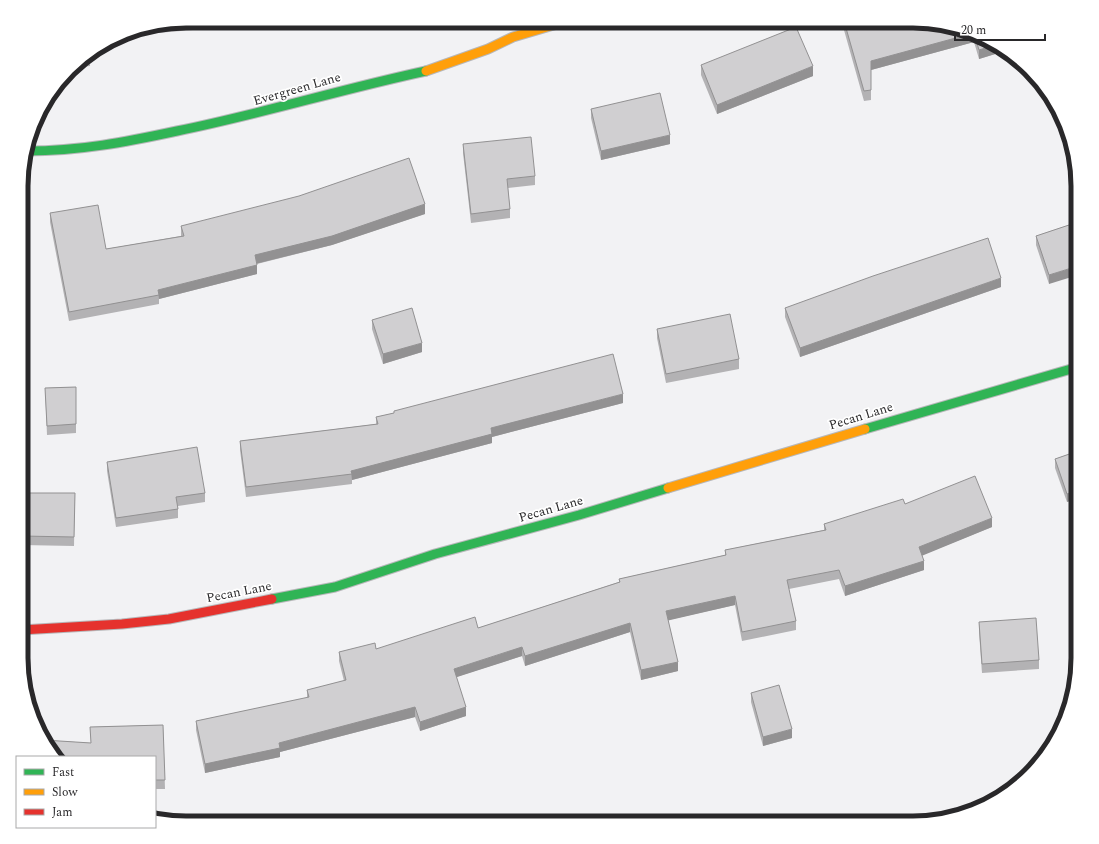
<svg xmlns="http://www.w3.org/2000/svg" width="1099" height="844" viewBox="0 0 1099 844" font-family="Spectral,serif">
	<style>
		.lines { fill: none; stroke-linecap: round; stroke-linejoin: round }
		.fast-casing { stroke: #b7b7b9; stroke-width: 11 }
		.slow-casing { stroke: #b7b7b9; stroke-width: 11 }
		.jam-casing { stroke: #b7b7b9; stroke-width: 11 }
		.fast { stroke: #30b455; stroke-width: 9 }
		.slow { stroke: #ff9f0a; stroke-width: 9 }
		.jam { stroke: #e5322d; stroke-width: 9 }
		.wall { fill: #b3b2b4 }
		.shaded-wall { fill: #929192 }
		.building { fill: #d0cfd1; stroke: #929192 }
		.labels { text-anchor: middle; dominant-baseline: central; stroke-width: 3.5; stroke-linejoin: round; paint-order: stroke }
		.street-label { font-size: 13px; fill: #29282a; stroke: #fff }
		.rim { fill: none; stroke: #29282a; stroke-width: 5 }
	</style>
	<rect width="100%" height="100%" fill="#f2f2f4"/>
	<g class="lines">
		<defs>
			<g id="fast">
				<path d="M27,151C80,151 126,142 177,131C261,114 342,89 426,71"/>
				<path d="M865,429L1078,367"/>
				<path d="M272,599L335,587L435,554L579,515L668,488"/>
			</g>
			<g id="slow">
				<path d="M426,71L488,49L513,37L567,21"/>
				<path d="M668,488L865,429"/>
			</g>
			<path id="jam" d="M21,630L122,624L169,619L272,599"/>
		</defs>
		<!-- fast casing -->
		<use href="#fast" class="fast-casing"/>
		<!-- slow casing -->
		<use href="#slow" class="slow-casing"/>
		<!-- jam casing -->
		<use href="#jam" class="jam-casing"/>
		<!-- fast -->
		<use href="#fast" class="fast"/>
		<!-- slow -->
		<use href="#slow" class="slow"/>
		<!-- jam -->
		<use href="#jam" class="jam"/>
	</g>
	<!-- wall -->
	<g class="wall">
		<path d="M186,21H229V27L121,36L132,30Z"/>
		<path d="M842,21H924L976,33L1005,51L979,59L974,42L871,70V100L864,101L842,23Z"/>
		<path d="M90,54V66L72,68L77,62Z"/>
		<path d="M701,65L813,76L717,114L701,75Z"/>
		<path d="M591,109L670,144L601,160L591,118Z"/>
		<path d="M463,144L535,176V185L508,188L510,209V218L471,223L463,153Z"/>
		<path d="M50,213L106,249L181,236V226L425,214L332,245L257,264V274L159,299V304L69,321L50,222Z"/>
		<path d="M1078,222L1049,284L1036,245V236Z"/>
		<path d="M1001,287L800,357L785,317V308Z"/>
		<path d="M372,320L422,352L383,364L372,329Z"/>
		<path d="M657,329L739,359V369L666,383L657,338Z"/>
		<path d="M76,387V433L47,435L45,388Z"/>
		<path d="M623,403L492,437V443L352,480V484L246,497L240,450V441L376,424V417L394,413V411Z"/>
		<path d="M1078,451L1067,502L1055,468V459Z"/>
		<path d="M107,462L205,493V502L178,506V518L116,527L107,471Z"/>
		<path d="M22,493H75L74,546L22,545Z"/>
		<path d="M905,504L992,527L922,555L924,570L845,596L839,579L789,589L796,621V630L742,641L735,605L668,620L678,671L641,680L630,632L525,666L522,656L456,677L466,716L420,731L415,717L280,752V757L205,773L196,730V721L307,698V690L344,681L339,661V652L376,649L478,628L619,582V579L725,555V550L824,530V524Z"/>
		<path d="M979,622L1039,660V669L982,673L979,632Z"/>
		<path d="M751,693L792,738L763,746L751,702Z"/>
		<path d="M163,725L165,789H155V757H58L44,740L91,743L90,727Z"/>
	</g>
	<!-- shaded-wall -->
	<g class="shaded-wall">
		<path d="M974,33V42L871,70V61Z"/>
		<path d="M995,45L1005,51L979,59V50Z"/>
		<path d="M813,66V76L717,114V105Z"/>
		<path d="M670,135V144L601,160V151Z"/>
		<path d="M425,204V214L332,245L255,264V255Z"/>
		<path d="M257,265V274L159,299L158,290Z"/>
		<path d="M1078,266V275L1049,284V275Z"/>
		<path d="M1001,278V287L800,357V348Z"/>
		<path d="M422,343V352L383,364V354Z"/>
		<path d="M623,394V403L492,437V443L352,480L351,471L491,428Z"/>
		<path d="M1078,490V499L1067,502V494Z"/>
		<path d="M992,518V527L919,557V547Z"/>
		<path d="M924,561V570L845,596V586Z"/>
		<path d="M735,596V605L666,621V611Z"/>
		<path d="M630,623V632L525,666V656Z"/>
		<path d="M522,647V656L454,678V669Z"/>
		<path d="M678,662V671L641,680V670Z"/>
		<path d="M415,707V717L280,752V757L205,773V764L279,743Z"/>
		<path d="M466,707V716L420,731V722Z"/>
		<path d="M792,729V738L763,746V737Z"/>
	</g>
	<!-- building -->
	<g class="building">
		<path d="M186,21H195L176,23Z"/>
		<path d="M844,21H924L976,33L995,45L979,50L974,33L871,61V90L864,91Z"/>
		<path d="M796,27L813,66L717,105L701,65Z"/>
		<path d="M90,54V57L84,58Z"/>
		<path d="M660,93L670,135L601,151L591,109Z"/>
		<path d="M531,137L535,176L507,179L510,209L471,214L463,144Z"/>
		<path d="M409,158L425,204L332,236L255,255L257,265L158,290L159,295L69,312L50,213L98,205L106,249L184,236L181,226L299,196Z"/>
		<path d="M1078,222V266L1049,275L1036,236Z"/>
		<path d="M988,238L1001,278L800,348L785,308L873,276Z"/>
		<path d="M412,308L422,343L383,354L372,320Z"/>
		<path d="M730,314L739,359L666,374L657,329Z"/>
		<path d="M613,354L623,394L491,428L492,434L351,471L352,474L246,487L240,441L378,424L376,417L394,413V411Z"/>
		<path d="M76,387V424L47,426L45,388Z"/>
		<path d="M197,447L205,493L176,497L178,509L116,518L107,462Z"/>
		<path d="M1078,451V490L1067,494L1055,459Z"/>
		<path d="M975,476L992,518L919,547L924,561L845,586L839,570L787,580L796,621L742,632L735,596L666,611L678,662L641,670L630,623L525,656L522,647L454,669L466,707L420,722L415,707L279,743L280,748L205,764L196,721L309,697L307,690L346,680L339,652L375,643L376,649L475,617L478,628L620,582L619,579L726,555L725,550L826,530L824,524L903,499L905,504Z"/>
		<path d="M22,493H75L74,537L22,536Z"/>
		<path d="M1036,618L1039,660L982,664L979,622Z"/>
		<path d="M779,685L792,729L763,737L751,693Z"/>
		<path d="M163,725L165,780H155V757H58L44,740L91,743L90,727Z"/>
	</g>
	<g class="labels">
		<!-- street labels -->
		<g class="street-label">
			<text transform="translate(297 89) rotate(-16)">Evergreen Lane</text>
			<text transform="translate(861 416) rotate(-17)">Pecan Lane</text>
			<text transform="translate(551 509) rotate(-16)">Pecan Lane</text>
			<text transform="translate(239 592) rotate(-11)">Pecan Lane</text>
		</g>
	</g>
	<!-- crop -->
	<path d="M0 0H1099V844H0ZM186 28H913A158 158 0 0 1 1071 186V658A158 158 0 0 1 913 816H186A158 158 0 0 1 28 658V186A158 158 0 0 1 186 28Z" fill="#fff" fill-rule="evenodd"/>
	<path class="rim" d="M186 28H913A158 158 0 0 1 1071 186V658A158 158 0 0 1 913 816H186A158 158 0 0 1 28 658V186A158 158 0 0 1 186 28Z"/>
	<!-- legend -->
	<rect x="16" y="756" width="140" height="72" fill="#ffffff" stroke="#a9a9aa"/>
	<rect x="24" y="769" width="20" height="6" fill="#30b455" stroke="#a9a9aa"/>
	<text x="52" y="776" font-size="12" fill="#29282a">Fast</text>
	<rect x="24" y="789" width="20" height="6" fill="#ff9f0a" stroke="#a9a9aa"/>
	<text x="52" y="796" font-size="12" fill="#29282a">Slow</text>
	<rect x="24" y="809" width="20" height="6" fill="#e5322d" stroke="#a9a9aa"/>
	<text x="52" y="816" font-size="12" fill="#29282a">Jam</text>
	<!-- scale -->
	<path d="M955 34v6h90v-6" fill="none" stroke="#29282a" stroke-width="2"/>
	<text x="961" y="34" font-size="12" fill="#29282a" stroke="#ffffff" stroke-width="3" paint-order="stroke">20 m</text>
</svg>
